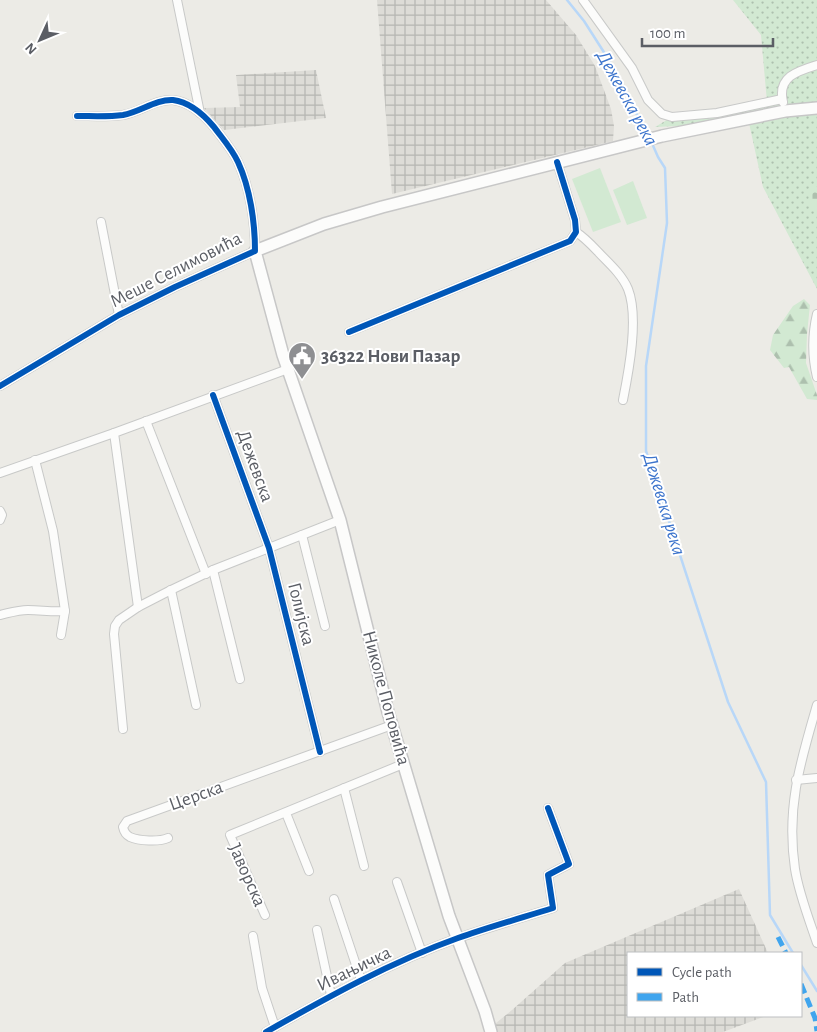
<svg xmlns="http://www.w3.org/2000/svg" width="817" height="1032" viewBox="0 0 817 1032" font-family="'Alegreya Sans',sans-serif">
	<style>
		.industrial { fill: url(#industrial-grid) }
		.grass { fill: url(#grass-dots) }
		.forest { fill: url(#forest-firs) }
		.cemetery { fill: url(#cemetery-stones) }
		.garden { fill: #d2e9d2 }
		.lines { fill: none; stroke-linecap: round; stroke-linejoin: round }
		.stream { stroke: #b8d7f8; stroke-width: 2.5 }
		.minor-casing { stroke: #c8c9c8; stroke-width: 10 }
		.secondary-casing { stroke: #c7c7c7; stroke-width: 14 }
		.minor { stroke: #fcfcfb; stroke-width: 8 }
		.secondary { stroke: #fcfcfb; stroke-width: 11 }
		.quiet { stroke: #40a5ee; stroke-width: 5; stroke-dasharray: 10 5; stroke-linecap: butt }
		.cycleway-casing { stroke: #fff; stroke-width: 9 }
		.cycleway { stroke: #0057b8; stroke-width: 6 }
		.labels { text-anchor: middle; dominant-baseline: central; stroke-width: 4; stroke-linejoin: round; paint-order: stroke }
		.street-label { font-size: 19px; fill: #5b5e65; stroke: #fff }
		.poi-label { font-size: 19px; font-weight: bold; fill: #5b5e65; stroke: #fff; text-anchor: start }
		.water-label { font-size: 20px; font-style: italic; fill: #3c74cc; stroke: #fff }
	</style>
	<defs>
		<pattern id="industrial-grid" width="8" height="8" patternUnits="userSpaceOnUse" patternTransform="scale(1.25)"><rect width="8" height="8" fill="#dddcd7"/><path d="M0 4h8M4 0v8" fill="none" stroke="#b6b6b2"/></pattern>
		<pattern id="grass-dots" width="8" height="8" patternUnits="userSpaceOnUse" patternTransform="scale(1.25)"><rect width="8" height="8" fill="#d2e9d2"/><path d="M2 2h.1M6 6h.1" fill="none" stroke="#adc0ae" stroke-width="1.8" stroke-linecap="round"/></pattern>
		<pattern id="forest-firs" width="22" height="20" patternUnits="userSpaceOnUse" patternTransform="scale(1.25)"><rect width="22" height="20" fill="#d2e9d2"/><path d="M5 1l3.5 6h-7zM16 11l3.5 6h-7z" fill="#adc0ae"/></pattern>
		<pattern id="cemetery-stones" width="16" height="16" patternUnits="userSpaceOnUse" patternTransform="scale(1.25)"><rect width="16" height="16" fill="#d2e9d2"/><path d="M2 7V4a2 2 0 0 1 4 0v3zM10 15v-3a2 2 0 0 1 4 0v3z" fill="#adc0ae"/></pattern>
	</defs>
	<rect width="100%" height="100%" fill="#ecebe6"/>
	<!-- industrial -->
	<g class="industrial">
		<path d="M377,0H546L576,35L595,66L611,109L614,126L613,141L392,194Z"/>
		<path d="M316,70L326,118L224,130L204,108L240,107L236,75Z"/>
		<path d="M739,889L768,953H628V1016H766L723,1032H491L490,1028L512,1010L565,963Z"/>
	</g>
	<!-- grass -->
	<path class="grass" d="M733,0H817V289L763,187L749,123L655,127L672,117L767,102L761,35Z"/>
	<!-- forest -->
	<path class="forest" d="M804,299L810,305L807,334L806,363L817,395V400L807,399L789,367L784,368L770,350L773,335L793,306Z"/>
	<!-- cemetery -->
	<path class="cemetery" d="M817,187V211L809,201L808,189Z"/>
	<!-- garden -->
	<g class="garden">
		<path d="M600,168L621,222L593,232L572,179Z"/>
		<path d="M633,181L647,218L627,225L613,190Z"/>
	</g>
	<g class="lines">
		<!-- stream -->
		<g class="stream">
			<path d="M567,0L584,21L607,57L648,136"/>
			<path d="M651,141L658,157L665,168L667,223L646,366V451L728,702L766,782L770,915L793,953"/>
			<path d="M801,965L817,991"/>
		</g>
		<defs>
			<g id="minor">
				<path d="M177,0L200,113"/>
				<path d="M583,0L632,68L648,100L662,114L672,117L717,113L782,99"/>
				<path d="M783,102C777,77 797,71 817,65"/>
				<path d="M101,222L119,315"/>
				<path d="M576,232C587,239 595,249 604,258C613,267 623,277 628,289C639,317 629,370 623,400"/>
				<path d="M817,314C812,335 812,356 817,377"/>
				<path d="M349,332L570,241L576,232L575,220L557,162"/>
				<path d="M0,386L119,315L175,287L255,251C255,222 250,188 238,162C232,149 222,138 214,127C204,115 189,102 173,100C156,99 140,112 123,115C108,117 92,116 77,116"/>
				<path d="M213,395L269,548L320,752"/>
				<path d="M146,421L206,574"/>
				<path d="M35,460L53,531L65,611L61,635"/>
				<path d="M0,473L114,433"/>
				<path d="M0,511L2,515L0,520"/>
				<path d="M302,535L325,626"/>
				<path d="M213,570L240,679"/>
				<path d="M171,590L196,705"/>
				<path d="M138,607L114,433L288,369"/>
				<path d="M0,615C9,613 18,610 28,610C41,610 52,612 65,611"/>
				<path d="M817,705C800,763 786,808 795,869C799,894 809,919 817,943"/>
				<path d="M123,729L114,634L115,626L119,620L138,607L171,590L213,570L340,520"/>
				<path d="M796,780L817,778"/>
				<path d="M344,788L364,866"/>
				<path d="M286,813L309,871"/>
				<path d="M168,838C159,842 139,841 130,837C126,835 124,832 123,827L127,821L392,725"/>
				<path d="M397,882L422,953"/>
				<path d="M334,899L361,980"/>
				<path d="M265,915L230,835L403,764"/>
				<path d="M317,930L331,995"/>
				<path d="M253,936L262,988L275,1027"/>
				<path d="M266,1032C328,997 391,962 458,938C489,927 521,918 553,908L548,875L569,864L548,808"/>
			</g>
			<path id="secondary" d="M491,1032L485,1011L449,916L388,712L340,520L283,355L255,251L324,224L382,207L662,136L785,111L817,108"/>
		</defs>
		<!-- minor casing -->
		<use href="#minor" class="minor-casing"/>
		<!-- secondary casing -->
		<use href="#secondary" class="secondary-casing"/>
		<!-- minor -->
		<use href="#minor" class="minor"/>
		<!-- secondary -->
		<use href="#secondary" class="secondary"/>
		<!-- quiet -->
		<g class="quiet">
			<path d="M778,937L786,953"/>
			<path d="M801,984L815,1018L817,1031"/>
		</g>
		<defs>
			<g id="cycleway">
				<path d="M349,332L570,241L576,232L575,220L557,162"/>
				<path d="M0,386L119,315L175,287L255,251C255,222 250,188 238,162C232,149 222,138 214,127C204,115 189,102 173,100C156,99 140,112 123,115C108,117 92,116 77,116"/>
				<path d="M213,395L269,548L320,752"/>
				<path d="M266,1032C328,997 391,962 458,938C489,927 521,918 553,908L548,875L569,864L548,808"/>
			</g>
		</defs>
		<!-- cycleway casing -->
		<use href="#cycleway" class="cycleway-casing"/>
		<!-- cycleway -->
		<use href="#cycleway" class="cycleway"/>
	</g>
	<!-- icons -->
	<defs>
		<symbol id="civic-pin" viewBox="-11 -11 22 30"><path d="M0 17L-7.5 6A9.5 9.5 0 1 1 7.5 6Z" fill="#8e8f92" stroke="#fff"/><path d="M-.6-6.5H3V-4.5H.6V-3L4-1V1h2V6H-6V1h2V-1L-.6-3ZM-1.2 2.5V6h2.4V2.5Z" fill="#fff"/></symbol>
	</defs>
	<g fill-rule="evenodd">
		<use href="#civic-pin" x="286" y="340" width="32" height="43"/>
	</g>
	<g class="labels">
		<!-- street labels -->
		<g class="street-label">
			<text transform="translate(176 270) rotate(-27)">Меше Селимовића</text>
			<text transform="translate(255 466) rotate(70)">Дежевска</text>
			<text transform="translate(301 614) rotate(76)">Голијска</text>
			<text transform="translate(386 698) rotate(75)">Николе Поповића</text>
			<text transform="translate(196 796) rotate(-20)">Церска</text>
			<text transform="translate(247 875) rotate(66)">Јаворска</text>
			<text transform="translate(354 969) rotate(-26)">Ивањичка</text>
		</g>
		<!-- poi labels -->
		<g class="poi-label">
			<text x="321" y="356">36322 Нови Пазар</text>
		</g>
		<!-- water labels -->
		<g class="water-label">
			<text transform="translate(627 98) rotate(61)">Дежевска река</text>
			<text transform="translate(664 504) rotate(73)">Дежевска река</text>
		</g>
	</g>
	<!-- legend -->
	<rect x="627" y="952" width="175" height="65" fill="#ffffff" stroke="#bdbfc1"/>
	<rect x="637" y="968" width="25" height="8" fill="#0057b8" stroke="#bdbfc1"/>
	<text x="672" y="977" font-size="15" fill="#5b5e65">Cycle path</text>
	<rect x="637" y="993" width="25" height="8" fill="#40a5ee" stroke="#bdbfc1"/>
	<text x="672" y="1002" font-size="15" fill="#5b5e65">Path</text>
	<!-- north arrow -->
	<g transform="translate(40 40) rotate(226)" stroke="#ffffff" stroke-width="4" paint-order="stroke">
	<path d="M0-4L9 19L0 12L-9 19Z" fill="#5b5e65"/>
	<text y="-8" font-size="14" font-weight="bold" text-anchor="middle" fill="#5b5e65">N</text>
	</g>
	<!-- scale -->
	<path d="M642 38v8h131v-8" fill="none" stroke="#5b5e65" stroke-width="2.5"/>
	<text x="650" y="38" font-size="15" fill="#5b5e65" stroke="#ffffff" stroke-width="4" paint-order="stroke">100 m</text>
</svg>
